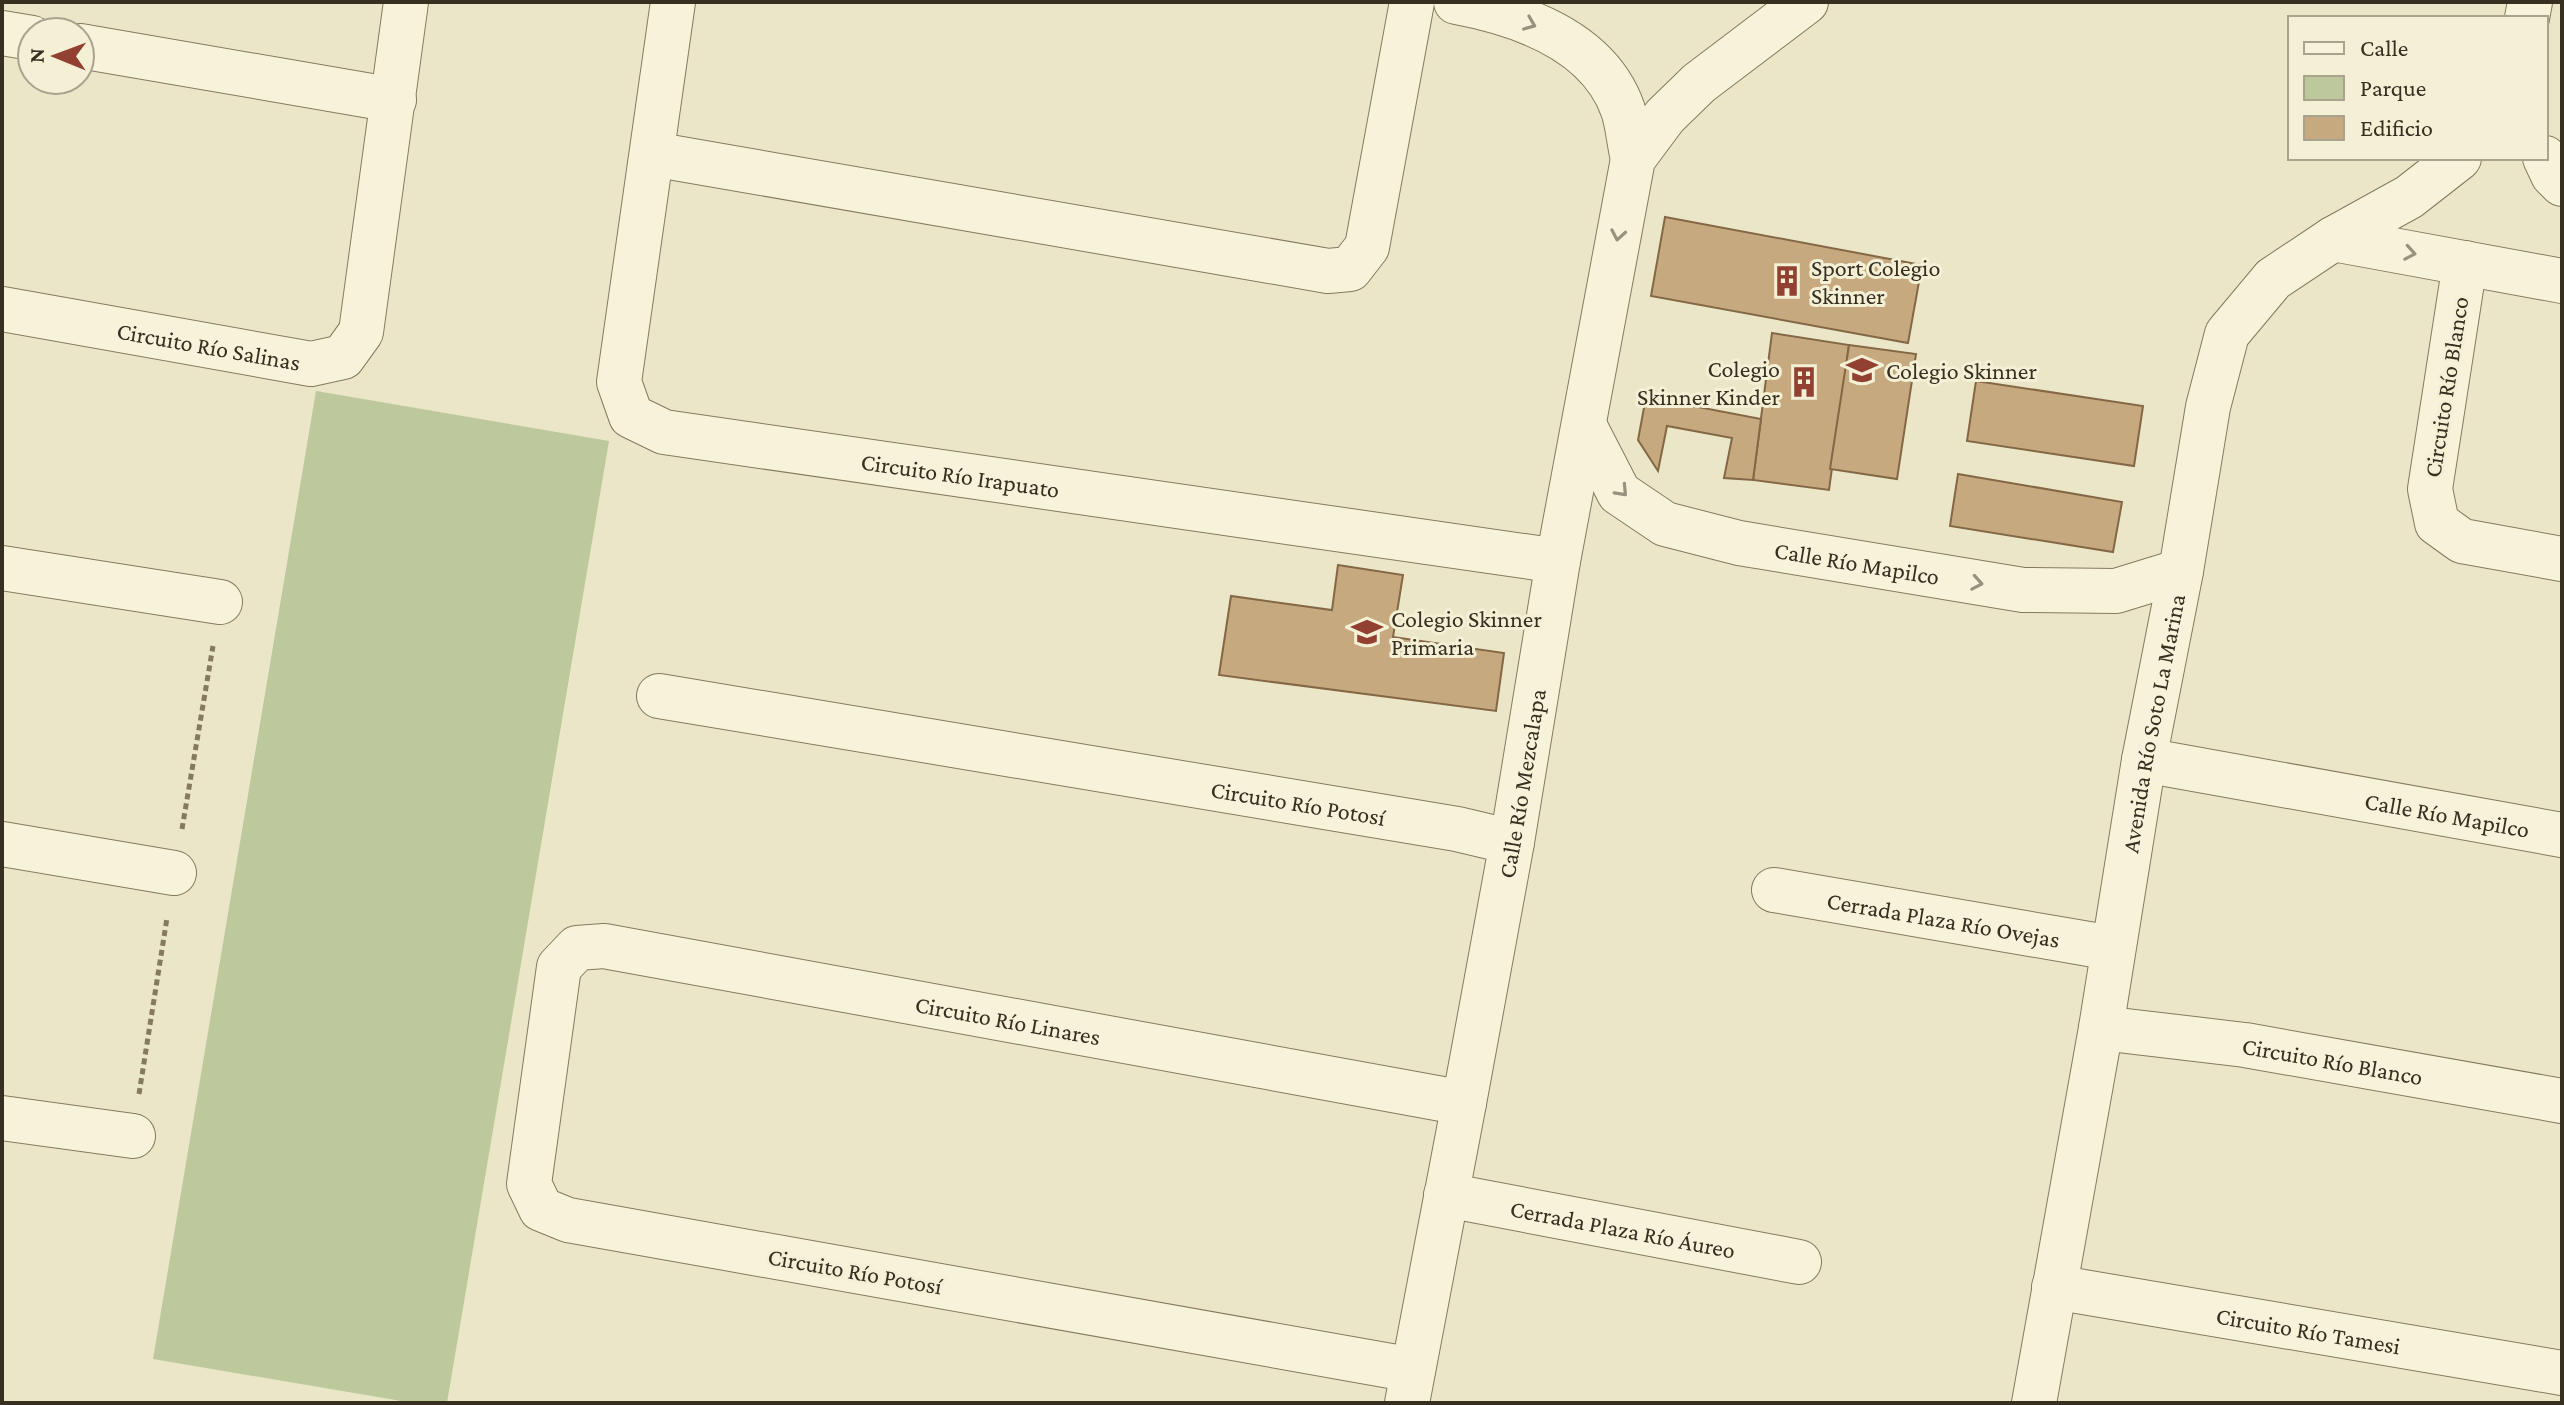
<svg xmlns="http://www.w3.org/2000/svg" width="2564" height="1405" viewBox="0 0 2564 1405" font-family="'Crimson Pro',serif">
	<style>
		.green { fill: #bdc99c }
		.building { fill: #c7a980; stroke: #846845; stroke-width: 2 }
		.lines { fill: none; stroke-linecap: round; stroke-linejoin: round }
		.minor-casing { stroke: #867a5e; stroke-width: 46 }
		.path { stroke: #867a5e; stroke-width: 5; stroke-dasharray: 6 4; stroke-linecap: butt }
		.minor { stroke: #f7f3da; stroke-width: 44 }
		.oneway { stroke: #97917d }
		.labels { text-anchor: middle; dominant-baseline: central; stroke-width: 6; stroke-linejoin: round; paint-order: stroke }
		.poi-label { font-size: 24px; fill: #372f20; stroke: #f3f0d6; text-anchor: start }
		.street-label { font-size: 24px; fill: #372f20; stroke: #f3f0d6 }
	</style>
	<rect width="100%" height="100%" fill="#ebe6c7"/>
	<!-- green -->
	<path class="green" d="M316,391L609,441L447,1403H413L153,1359Z"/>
	<!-- building -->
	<g class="building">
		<path d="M1665,217L1922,265L1908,343L1651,296Z"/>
		<path d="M1772,333L1849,345L1829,490L1753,480Z"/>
		<path d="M1849,345L1916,354L1897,479L1830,469Z"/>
		<path d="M1976,381L2143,406L2134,466L1967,441Z"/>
		<path d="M1646,397L1761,419L1753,480L1724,478L1732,438L1667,426L1658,471L1638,440Z"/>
		<path d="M1958,474L2122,502L2113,552L1950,526Z"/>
		<path d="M1338,565L1403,575L1393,637L1504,653L1496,711L1219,675L1231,596L1332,610Z"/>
	</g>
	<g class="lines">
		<defs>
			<g id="minor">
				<path id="s1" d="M673,2L619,382L631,416L664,432L1558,561"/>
				<path d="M1456,2C1520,14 1599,41 1623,110C1628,125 1629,143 1633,159"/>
				<path d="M2527,18L2530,2"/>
				<path d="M2,33L32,38"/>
				<path d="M80,46L394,100"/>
				<path d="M652,154L1328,271L1350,269L1367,247L1412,2"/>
				<path d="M2545,158L2553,175L2562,184"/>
				<path d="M2333,239L2562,281"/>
				<path d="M2465,263L2430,489L2437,523L2462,541L2562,559"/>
				<path id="s2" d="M2,309L311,364L343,357L361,332L406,2"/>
				<path id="s3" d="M1584,425L1619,493L1665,524L1739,543L2023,590L2116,591L2181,571"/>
				<path d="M2,568L220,602"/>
				<path id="s4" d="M659,696L1457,829L1512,842"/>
				<path id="s5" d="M2144,760L2562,835"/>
				<path d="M2,844L174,873"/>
				<path id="s6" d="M1774,890L2112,948"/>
				<path id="s7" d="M2101,1028L2245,1045L2562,1101"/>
				<path d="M2,1118L133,1136"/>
				<path id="s8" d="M1446,1195L1799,1262"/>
				<path id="s9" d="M2054,1287L2562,1373"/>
				<path id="s10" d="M1413,1370L568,1220L541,1209L529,1184L559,967L577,948L604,946L1464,1103"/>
				<path id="s11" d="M1407,1403L1464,1103L1512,842L1558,561L1633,159L1665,116L1699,83L1806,2"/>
				<path id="s12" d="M2034,1403L2101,1028L2144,760L2181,571L2208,407L2227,334L2273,279L2333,239L2409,197L2459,158"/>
			</g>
		</defs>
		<!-- minor casing -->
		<use href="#minor" class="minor-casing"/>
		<!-- path -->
		<g class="path">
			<path d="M182,829L213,646"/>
			<path d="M139,1094L167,918"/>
		</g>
		<!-- minor -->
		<use href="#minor" class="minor"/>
	</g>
	<!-- one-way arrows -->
	<defs><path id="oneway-chevron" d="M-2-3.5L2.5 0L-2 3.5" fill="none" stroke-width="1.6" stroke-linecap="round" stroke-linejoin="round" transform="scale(2)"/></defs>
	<g class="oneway">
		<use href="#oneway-chevron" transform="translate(1530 24) rotate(22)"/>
		<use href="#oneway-chevron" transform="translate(1618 235) rotate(100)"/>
		<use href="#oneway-chevron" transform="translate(2410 253) rotate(10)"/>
		<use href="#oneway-chevron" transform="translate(1622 491) rotate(47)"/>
		<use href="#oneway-chevron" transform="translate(1977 583) rotate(10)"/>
	</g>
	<!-- icons -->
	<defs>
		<symbol id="building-bare" viewBox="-9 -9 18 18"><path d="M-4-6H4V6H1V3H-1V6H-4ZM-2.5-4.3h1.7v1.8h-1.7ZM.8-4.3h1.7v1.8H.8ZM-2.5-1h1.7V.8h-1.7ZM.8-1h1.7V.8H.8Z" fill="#914032" stroke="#f3f0d6" stroke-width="2.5" paint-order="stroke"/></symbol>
		<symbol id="school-bare" viewBox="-9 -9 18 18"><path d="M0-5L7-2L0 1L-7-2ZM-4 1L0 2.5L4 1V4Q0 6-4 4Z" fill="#914032" stroke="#f3f0d6" stroke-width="2.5" paint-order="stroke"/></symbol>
	</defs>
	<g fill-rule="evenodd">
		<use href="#building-bare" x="1765" y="259" width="44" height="44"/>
		<use href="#school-bare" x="1840" y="348" width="44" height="44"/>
		<use href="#building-bare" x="1782" y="360" width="44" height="44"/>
		<use href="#school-bare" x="1345" y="610" width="44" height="44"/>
	</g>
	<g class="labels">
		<!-- poi labels -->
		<g class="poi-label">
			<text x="1811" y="267">Sport Colegio<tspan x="1811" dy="28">Skinner</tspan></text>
			<text x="1780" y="368" text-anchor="end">Colegio<tspan x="1780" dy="28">Skinner Kinder</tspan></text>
			<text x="1886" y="370">Colegio Skinner</text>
			<text x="1391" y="618">Colegio Skinner<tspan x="1391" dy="28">Primaria</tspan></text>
		</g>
		<!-- street labels -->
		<g class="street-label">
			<text stroke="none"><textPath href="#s2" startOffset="210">Circuito Río Salinas</textPath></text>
			<text transform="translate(2446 387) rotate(-81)">Circuito Río Blanco</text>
			<text stroke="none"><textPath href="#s1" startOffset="756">Circuito Río Irapuato</textPath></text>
			<text stroke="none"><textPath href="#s3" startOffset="328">Calle Río Mapilco</textPath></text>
			<text stroke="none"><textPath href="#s12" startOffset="690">Avenida Río Soto La Marina</textPath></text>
			<text stroke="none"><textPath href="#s11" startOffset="630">Calle Río Mezcalapa</textPath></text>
			<text stroke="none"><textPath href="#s4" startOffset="648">Circuito Río Potosí</textPath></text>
			<text stroke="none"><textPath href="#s5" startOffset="308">Calle Río Mapilco</textPath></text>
			<text stroke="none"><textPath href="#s6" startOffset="172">Cerrada Plaza Río Ovejas</textPath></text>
			<text stroke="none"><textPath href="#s10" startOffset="1598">Circuito Río Linares</textPath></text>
			<text stroke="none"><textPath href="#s7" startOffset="234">Circuito Río Blanco</textPath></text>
			<text stroke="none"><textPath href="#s8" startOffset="180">Cerrada Plaza Río Áureo</textPath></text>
			<text transform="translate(855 1271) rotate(10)">Circuito Río Potosí</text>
			<text stroke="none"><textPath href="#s9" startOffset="258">Circuito Río Tamesi</textPath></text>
		</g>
	</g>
	<!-- border -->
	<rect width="2564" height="1405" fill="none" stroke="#372f20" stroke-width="8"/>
	<!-- legend -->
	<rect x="2288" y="16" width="260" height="144" fill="#f3f0d6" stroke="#a8a38d" stroke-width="2"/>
	<rect x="2304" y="42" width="40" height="12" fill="#f7f3da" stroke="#a8a38d" stroke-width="2"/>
	<text x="2360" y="56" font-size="24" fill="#372f20">Calle</text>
	<rect x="2304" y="76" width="40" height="24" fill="#bdc99c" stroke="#a8a38d" stroke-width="2"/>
	<text x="2360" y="96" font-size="24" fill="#372f20">Parque</text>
	<rect x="2304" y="116" width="40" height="24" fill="#c7a980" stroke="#a8a38d" stroke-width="2"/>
	<text x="2360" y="136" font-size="24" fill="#372f20">Edificio</text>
	<!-- north arrow -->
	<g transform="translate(56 56) rotate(271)"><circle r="38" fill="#f3f0d6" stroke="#a8a38d" stroke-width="2"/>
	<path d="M0-6L14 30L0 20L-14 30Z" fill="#914032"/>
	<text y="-12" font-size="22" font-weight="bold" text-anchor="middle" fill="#372f20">N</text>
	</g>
</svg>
